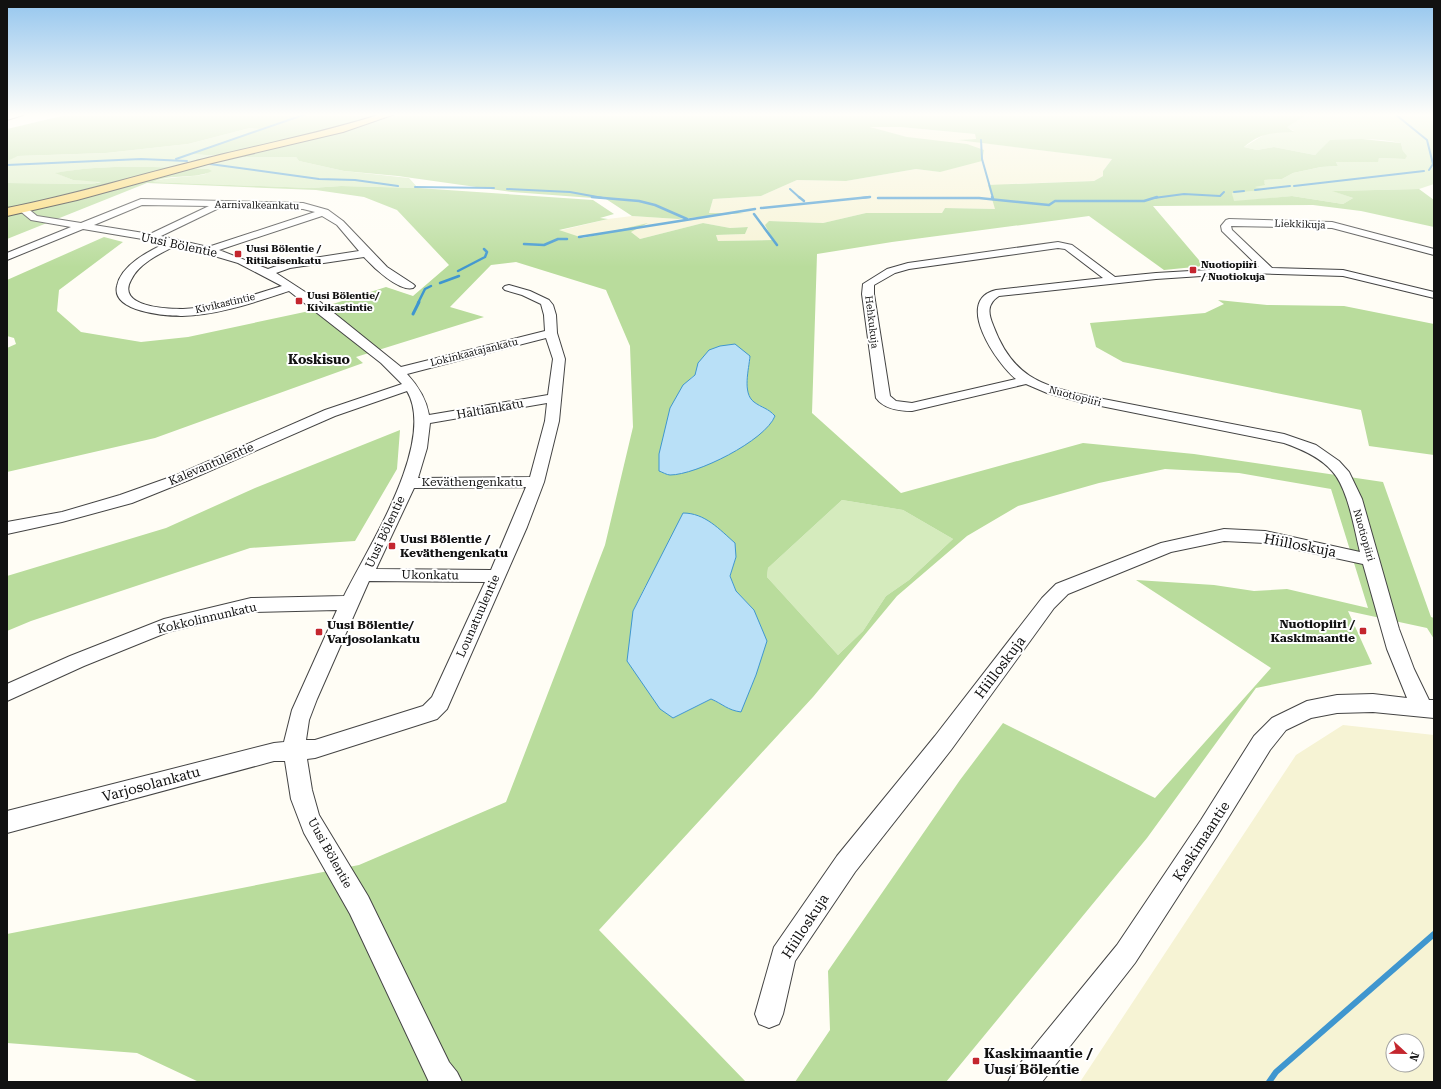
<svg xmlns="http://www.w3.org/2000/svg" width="1441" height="1089" viewBox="0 0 1441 1089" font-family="'Roboto Serif',serif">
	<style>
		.farmland { fill: #f6f3d4; fill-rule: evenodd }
		.green { fill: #d5ebbd }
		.forest { fill: #b9dc9c; fill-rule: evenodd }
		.water { fill: #b9e0f7; stroke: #3f96cf }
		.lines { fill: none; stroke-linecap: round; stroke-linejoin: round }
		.stream-far3 { stroke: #3f96cf; stroke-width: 2 }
		.stream-far2 { stroke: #3f96cf; stroke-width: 2.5 }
		.stream-far1 { stroke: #3f96cf; stroke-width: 3 }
		.stream { stroke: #3f96cf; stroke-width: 6 }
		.minor-casing { stroke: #444; stroke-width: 2 }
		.major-casing { stroke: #222; stroke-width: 2 }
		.minor { fill: #fff; fill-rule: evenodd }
		.major { fill: #f9d66b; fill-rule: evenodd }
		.poi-dot { fill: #c4262e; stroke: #fff; stroke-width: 1.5 }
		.labels { text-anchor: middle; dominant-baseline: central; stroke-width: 4; stroke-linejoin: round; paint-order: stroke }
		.far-street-label { font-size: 10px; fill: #111; stroke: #fff }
		.far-poi-label { font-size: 10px; font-weight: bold; fill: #111; stroke: #fff; text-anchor: start }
		.street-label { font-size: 12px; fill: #111; stroke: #fff }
		.poi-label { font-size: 12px; font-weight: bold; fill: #111; stroke: #fff; text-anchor: start }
		.far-district-label { font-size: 13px; font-weight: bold; fill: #111; stroke: #fff }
		.near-street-label { font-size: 14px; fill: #111; stroke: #fff }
		.near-poi-label { font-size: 14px; font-weight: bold; fill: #111; stroke: #fff; text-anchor: start }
	</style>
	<rect width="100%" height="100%" fill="#fffdf5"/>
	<!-- farmland -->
	<g class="farmland">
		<path d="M867,127H900L975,134L976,139L960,140L1112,159L1103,171V176L1094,181L1007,184L996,209L945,208L942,213H866L823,223L769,221L774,240L718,241L716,235L745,234L748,227L730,228L703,223L640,239L631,232L646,224L583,238L558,231L608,219L632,216L678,219L738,214L709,213L713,199L761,196L797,180L846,181L916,169L940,172L907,137Z"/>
		<path d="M1343,725L1434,735V1082H1080L1296,755ZM1393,1041H1417V1065H1393Z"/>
	</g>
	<!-- green -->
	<g class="green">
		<path d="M1308,114H1430L1434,130V184L1419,189L1333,191L1353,198L1343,204L1292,196L1233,202L1232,193L1266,190L1254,187L1265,184L1263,180L1282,179L1293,173L1321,167L1338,166L1336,162H1377L1379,158L1405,159L1401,143C1373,138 1337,135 1315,155L1274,147L1257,150L1244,147L1267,133L1294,131L1286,127Z"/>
		<path d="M250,128L260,129L192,154L236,157H296L299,161L344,171L409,178L418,188L341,186L311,188L152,182C169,176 188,178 206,174L208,169C157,167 106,164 56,173L73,180L102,181L93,184L7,183V159L18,156L106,153L188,144Z"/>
		<path d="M842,500L903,510L953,539L909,580L886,596L863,631L838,655L767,577L768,568Z"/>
	</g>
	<!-- forest -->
	<g class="forest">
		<path d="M70,114H1308L1287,127L1294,132C1273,133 1261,132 1244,147L1257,150L1274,147L1315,155L1330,140L1362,139L1401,143L1403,151L1407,156L1405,159L1379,158L1378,162H1336L1338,166L1321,167L1293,173L1282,179L1264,180L1265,185L1255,187L1267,190L1232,193L1234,201L1292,196L1343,204L1353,198L1332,191L1419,189L1434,200V227L1361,211L1313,205L1153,206L1204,266L1164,270L1089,216L892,242L817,254L812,413L901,493L1083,443L1194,454L1383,482L1431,617L1434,618V639L1427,628L1348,611L1372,664L1256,688L1147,838L946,1082H795L830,1030L828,971L960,780L1003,723L1155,798L1271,668L1136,580L1214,585L1254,591L1287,589L1368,608L1331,489L1239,473L1165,469L1099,483L1018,506L967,536L897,596L813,697L599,930L746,1082H199L137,1053L7,1043V934L359,865L506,802L605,545L633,427L630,346L606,290L516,262L491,265L450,307L484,317L356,357L363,363L155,438L7,472V348L16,344L14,338L7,336V280L104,237L123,242L59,290L57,311L81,332L141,342L188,337L314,310L386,287L413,296L449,265L397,210L364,197L316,190L147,183L7,239V183L92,184L101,182L73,180L55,173C105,164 157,167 208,169L212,171C194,180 171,173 153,182L311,188L341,186L418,188L593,200L614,214L600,218L608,219L559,230L583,238L648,223L631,232L640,239L703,223L730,228L748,227L745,234L716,235L718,241L773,240L765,225L769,221L823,223L866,213H942L945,208L995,209L988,185L1094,181L1103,176V171L1112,159L958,140L976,139L975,134L900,127H870L907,137L967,144L984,150L982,161L940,172L916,169L846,181L797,180L761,196L713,199L709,213H744L678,219L632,216L606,199L512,192L398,176L344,171L299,161L296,157H236L191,154L259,129L250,128L188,144L106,153L18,156L7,161V129ZM750,356C749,369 742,393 754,402C762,408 768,408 775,416C769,431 726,459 711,462C702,464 670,456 659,454C665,434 676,386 695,375C708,367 734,361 750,356ZM842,500L903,510L953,539L909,580L886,596L863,631L838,655L767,577L768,568ZM736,557L730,576L736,591L754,610L756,675L741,711C727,710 723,704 711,699L673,718L633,611L646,585Z"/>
		<path d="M1218,300L1267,305L1344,306L1434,324V455L1369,446L1361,410L1123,362L1096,347L1090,323L1205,313L1224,304Z"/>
		<path d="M400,430L397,469L355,541L250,548L31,621L7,631V576L166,528L255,488Z"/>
	</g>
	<!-- water -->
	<g class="water">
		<path d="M735,344L750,356C749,369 742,393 754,402C762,408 768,408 775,416C765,441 696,475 670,475C667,475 662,472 659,471V454L670,408L683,385L695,375L698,363L709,350L720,346Z"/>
		<path d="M683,513C705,513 719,529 735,543L736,557L730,576L736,591L754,610L767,641L756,675L741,712C727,710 723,704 711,699L673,718L660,709L627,661L633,611Z"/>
	</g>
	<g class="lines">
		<!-- stream-far3 -->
		<g class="stream-far3">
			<path d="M1395,114L1427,140L1433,164L1429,170"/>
			<path d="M981,140L982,159L993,198"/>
			<path d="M176,159L306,114"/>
			<path d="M210,164L319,179L355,180L398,186"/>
			<path d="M7,165L141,159L187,161"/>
			<path d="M1294,186L1424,171"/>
			<path d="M415,187L494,188"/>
			<path d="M507,189L570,192L603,198"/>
			<path d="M790,189L800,198"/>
			<path d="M1255,190L1290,186"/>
			<path d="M1234,192L1244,191"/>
			<path d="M861,198L870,197"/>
			<path d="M1154,198L1184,194L1220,196L1224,192"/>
		</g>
		<!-- stream-far2 -->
		<g class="stream-far2">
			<path d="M592,197L639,201L655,205L687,219"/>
			<path d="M799,197L804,201"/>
			<path d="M992,197L993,199"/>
			<path d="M878,198H979L1049,205L1055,201H1144L1157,197"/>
			<path d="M761,208L870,197"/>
			<path d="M754,214L777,245"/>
			<path d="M579,237L755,209"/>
			<path d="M524,244L544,245L558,239H567"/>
			<path d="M458,271L485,257L487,252L484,249"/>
			<path d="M440,283L459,276"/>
			<path d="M418,303L425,289L431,286"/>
		</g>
		<!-- stream-far1 -->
		<path class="stream-far1" d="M413,314L419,302"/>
		<!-- stream -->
		<path class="stream" d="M1269,1082L1276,1072L1434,934"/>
		<defs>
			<g id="minor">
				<path d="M13,114H26L7,120V116Z"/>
				<path d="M141,199L303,203L328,210L343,221L387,267L413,284L415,286L413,288C399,292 373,267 364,257L290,268L276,273L319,301L401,367L545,331L544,315L541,304L522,295L505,290L503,288L505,286L509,285L530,291L549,300L553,305L556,315L557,333L565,359L559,421L544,482L527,527L447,709L437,719L315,758L307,759L312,790L319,815L368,896L449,1062L457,1072L462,1082H429L350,914L304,833L291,799L285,761H274L7,833V811L274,743L284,742L292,710L337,610L251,612L168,632L84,666L7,701V684L70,656L164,619L251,598L344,596C367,549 437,442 407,391L335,416L189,480L132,503L62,522L7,534V522L62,512L120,495L179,474L325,410L402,384L381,363L289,291C255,302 219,315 182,316C166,316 111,312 117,286C121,265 149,251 166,243L83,229L7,260V253L71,227L31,220L20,211V207H26L37,216L81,223ZM142,205L209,206L150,234L94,225ZM221,207L303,209L315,212L208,247L161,236ZM322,216L337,225L359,251L288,262L268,269L219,250ZM177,245L238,263L282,286C250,296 217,307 183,309C167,309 116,307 131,280C139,263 161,253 177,245ZM546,338L553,359L548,395L429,415C426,398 418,386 407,374ZM547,403L545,421L530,477L418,478L427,448L430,423ZM526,487L491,570L376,569L414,488ZM369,581L485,582L432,697L423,706L315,740H306L309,720L317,699Z"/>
				<path d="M1229,219L1332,222L1434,249V255L1332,228L1231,226L1232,230L1272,268L1343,270L1434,292V298L1343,276L1247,273L1156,279L999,296C987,304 988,313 993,325C1012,376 1039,385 1088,396L1284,434L1316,445L1339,461L1349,472L1362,499L1399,629L1414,669L1429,700H1434V718L1373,712L1337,713L1311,718L1286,730L1270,750L1217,836L1135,963L1042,1082H1008L1013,1072L1117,945L1201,820L1254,736L1272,718L1307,701L1337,695L1373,694L1407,698L1387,649L1363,564L1265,543L1224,541L1171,552L1068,594L1054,608L951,750L855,872L795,961L783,1014L779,1024L769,1028L759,1024L755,1014L774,947L837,856L935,736L1042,598L1056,584L1161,543L1224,529L1265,531L1360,552C1354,528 1348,488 1332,471C1320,457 1301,449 1284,443L1076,401L1047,393L1026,384L912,411C899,411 884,409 876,398L862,294L863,284L887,269L908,263L1058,242L1072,245L1115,277L1156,273L1259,267L1222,231L1221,226L1226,220ZM1058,248L1065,249L1103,278L996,290C953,300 997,364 1016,379L912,403L896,401L890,396L874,294V285L895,273L909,269Z"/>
			</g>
			<path id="major" d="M381,114H395L343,132L208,164L77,200L7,216V208C74,195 138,175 204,159C263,144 323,133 381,114Z"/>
		</defs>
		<!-- minor casing -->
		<use href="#minor" class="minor-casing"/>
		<!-- major casing -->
		<use href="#major" class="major-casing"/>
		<!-- minor -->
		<use href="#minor" class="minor"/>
		<!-- major -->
		<use href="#major" class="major"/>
	</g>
	<!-- sky -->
	<linearGradient id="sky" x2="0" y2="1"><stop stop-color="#95c6ee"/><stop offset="0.43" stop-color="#fffefa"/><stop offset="1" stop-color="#fffefa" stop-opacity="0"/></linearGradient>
	<rect width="1441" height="267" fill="url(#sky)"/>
	<!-- markers -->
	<g class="poi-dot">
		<rect x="234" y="250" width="8" height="8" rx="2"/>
		<rect x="1189" y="266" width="8" height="8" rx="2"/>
		<rect x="295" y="297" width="8" height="8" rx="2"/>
		<rect x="388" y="542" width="8" height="8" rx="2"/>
		<rect x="1359" y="627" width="8" height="8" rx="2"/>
		<rect x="315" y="628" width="8" height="8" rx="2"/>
		<rect x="972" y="1057" width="8" height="8" rx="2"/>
	</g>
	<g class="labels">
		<!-- far-street labels -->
		<g class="far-street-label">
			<text transform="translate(257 205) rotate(1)">Aarnivalkeankatu</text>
			<text transform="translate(1300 224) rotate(2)">Liekkikuja</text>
			<text transform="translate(225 303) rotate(-13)">Kivikastintie</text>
			<text transform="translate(872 322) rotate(83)">Hehkukuja</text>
			<text transform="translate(474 352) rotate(-14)">Lokinkaatajankatu</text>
			<text transform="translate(1075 396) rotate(15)">Nuotiopiiri</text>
			<text transform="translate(1364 535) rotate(74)">Nuotiopiiri</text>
		</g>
		<!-- far-poi labels -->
		<g class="far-poi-label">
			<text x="246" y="248">Uusi Bölentie /<tspan x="246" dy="12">Ritikaisenkatu</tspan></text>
			<text x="1201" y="264">Nuotiopiiri<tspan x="1201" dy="12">/ Nuotiokuja</tspan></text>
			<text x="307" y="295">Uusi Bölentie/<tspan x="307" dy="12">Kivikastintie</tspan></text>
		</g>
		<!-- street labels -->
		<g class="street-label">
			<text transform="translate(179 245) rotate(12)">Uusi Bölentie</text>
			<text transform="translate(490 409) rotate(-10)">Haltiankatu</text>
			<text transform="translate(211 464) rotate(-23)">Kalevantulentie</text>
			<text x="472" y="482">Keväthengenkatu</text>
			<text transform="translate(385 532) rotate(-65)">Uusi Bölentie</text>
			<text transform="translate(430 575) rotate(1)">Ukonkatu</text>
			<text transform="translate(478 616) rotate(-66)">Lounatuulentie</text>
			<text transform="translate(207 618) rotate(-13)">Kokkolinnunkatu</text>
			<text transform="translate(330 853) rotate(61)">Uusi Bölentie</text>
		</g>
		<!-- poi labels -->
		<g class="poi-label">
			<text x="400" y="539">Uusi Bölentie /<tspan x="400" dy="14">Keväthengenkatu</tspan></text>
			<text x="1355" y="624" text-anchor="end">Nuotiopiiri /<tspan x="1355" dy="14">Kaskimaantie</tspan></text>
			<text x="327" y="625">Uusi Bölentie/<tspan x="327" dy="14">Varjosolankatu</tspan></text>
		</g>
		<!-- far-district labels -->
		<g class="far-district-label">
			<text x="319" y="359">Koskisuo</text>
		</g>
		<!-- near-street labels -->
		<g class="near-street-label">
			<text transform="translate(1300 545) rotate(11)">Hiilloskuja</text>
			<text transform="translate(1000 667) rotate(-53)">Hiilloskuja</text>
			<text transform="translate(151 784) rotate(-15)">Varjosolankatu</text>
			<text transform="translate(1201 841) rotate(-57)">Kaskimaantie</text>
			<text transform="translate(805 926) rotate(-57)">Hiilloskuja</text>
		</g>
		<!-- near-poi labels -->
		<g class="near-poi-label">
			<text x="984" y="1053">Kaskimaantie /<tspan x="984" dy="16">Uusi Bölentie</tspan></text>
		</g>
	</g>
	<!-- border -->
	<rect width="1441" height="1089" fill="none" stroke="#111111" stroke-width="16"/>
	<!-- north arrow -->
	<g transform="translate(1405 1053) rotate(112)"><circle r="19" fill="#ffffff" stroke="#a0a0a0"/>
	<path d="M0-3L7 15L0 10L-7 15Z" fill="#c4262e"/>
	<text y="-6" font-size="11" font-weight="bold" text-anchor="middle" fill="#111111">N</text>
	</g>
</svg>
